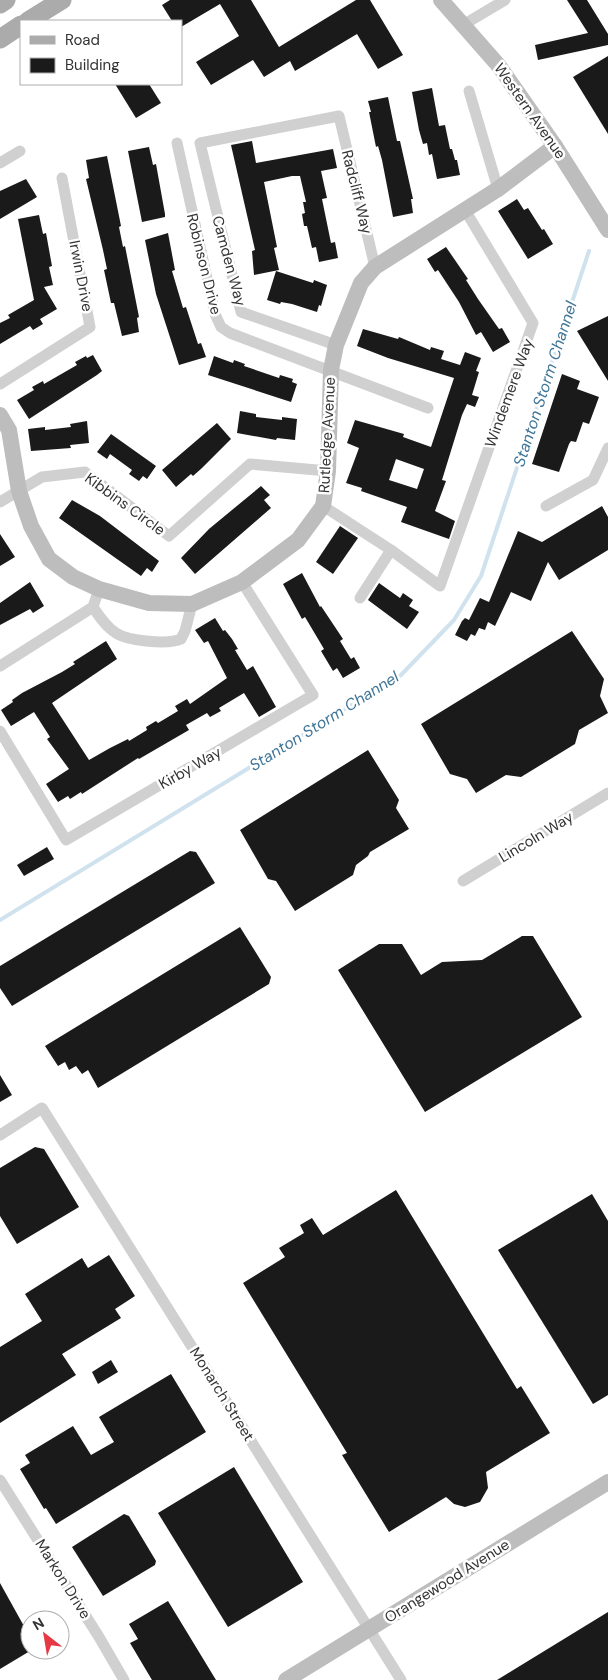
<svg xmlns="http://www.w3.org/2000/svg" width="608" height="1680" viewBox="0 0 608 1680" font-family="'DM Sans',sans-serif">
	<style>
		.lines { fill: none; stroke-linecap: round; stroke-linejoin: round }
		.stream { stroke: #cfe2ee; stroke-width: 4 }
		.building { fill: #1a1a1a; fill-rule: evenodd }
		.street { stroke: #d0d0d0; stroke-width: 11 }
		.secondary { stroke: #bdbdbd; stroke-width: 16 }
		.primary { stroke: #ababab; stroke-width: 19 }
		.labels { text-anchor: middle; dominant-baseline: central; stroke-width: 5; stroke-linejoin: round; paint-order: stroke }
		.street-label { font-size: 15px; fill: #333; stroke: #fff }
		.water-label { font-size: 16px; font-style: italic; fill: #3f7597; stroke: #fff }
	</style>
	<rect width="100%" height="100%" fill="#fff"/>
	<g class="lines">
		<!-- stream -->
		<path class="stream" d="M0,920L401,675L454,620L481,576L589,251"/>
	</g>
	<!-- building -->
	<g class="building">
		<path d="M170,0H251L279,47L356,0H370L403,55L378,69L357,34L295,71L290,61L264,77L253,60L211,85L196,62L239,36L220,4L181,27V21H172L162,5Z"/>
		<path d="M567,0H587L608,34V45L538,60L535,45L588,33Z"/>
		<path d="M608,56V134L573,77Z"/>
		<path d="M115,84H149L161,103L136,118Z"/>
		<path d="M432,88L439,126L445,125L450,149H452L455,160H457L460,175L437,179L432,154L429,155L427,143L423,144L419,130L412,92Z"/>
		<path d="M388,97L397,141H400L413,199H411L413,213L393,217L382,160L378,146L376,147L369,112H371L368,101Z"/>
		<path d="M252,141L256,163L333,149L337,168L321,171L327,198L322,199L331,243L335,242L338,258L319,262L316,247L312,248L307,226H304L302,214L305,213L303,202H306L300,176H292L264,182L277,247L274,248L279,270L254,275L252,251L255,250L231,145Z"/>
		<path d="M149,147L153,165L156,164L165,214V217L142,222L128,151Z"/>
		<path d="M107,156L121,226L119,227L123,247L125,246L139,317L137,318L139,332L122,336L114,303H111L104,270L107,269L103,250L86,179L89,178L86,160Z"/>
		<path d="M26,179L37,197L0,219V191Z"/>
		<path d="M517,199L524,210L528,208L542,230L544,229L553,244L528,259L498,211Z"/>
		<path d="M39,215L43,234L46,233L52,266L49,267L53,285L44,287L57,309L40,319L43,324L33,330L30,326L0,344V323L10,318L8,315L34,300L18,219Z"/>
		<path d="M168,233L175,270L172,271L183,308L186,307L198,344L201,343L206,357L179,365L156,294L145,240Z"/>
		<path d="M446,247L468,279L466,280L478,299L499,329L502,328L510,342L493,352L481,332L476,335L459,302L438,270L435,272L427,259Z"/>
		<path d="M276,271L313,283L314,280L327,285L321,306L319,305L317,312L292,304L281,302L280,304L267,300Z"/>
		<path d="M608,316V381L577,331Z"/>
		<path d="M363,329L398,339L399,337L430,350L431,347L444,351L441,359L460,365L465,352L481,358L476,371L479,372L472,395L479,397L475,407L467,404L462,415L442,480L446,481L435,511L455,521L449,539L401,522L407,507L361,491L362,488L346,483L359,448L347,443L355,420L404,434L403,437L431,447L454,378L388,358L357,346ZM396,459L424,469L417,489L389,480Z"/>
		<path d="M93,355L102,371L97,375L29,419L17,400L34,390L32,387L43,381L44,384L77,365L75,362L86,356L87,358Z"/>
		<path d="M214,356L233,363L234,360L245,364L244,366L279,378L280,375L293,379L292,382L297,384L291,402L208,375Z"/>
		<path d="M562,374L580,381L577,389L599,397L589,424L583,422L576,442L571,441L569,444L559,472L532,464Z"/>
		<path d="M240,411L256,414V417L282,420V417L297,419L295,440L277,438L276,440L237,433Z"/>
		<path d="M87,421L89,443L70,445L71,448L31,451L28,429L45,427V430L71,427L70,424Z"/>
		<path d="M217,423L231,439L202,468L193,476L191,474L176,487L162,470Z"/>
		<path d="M111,434L156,466L147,479L143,476L139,481L129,474L132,470L110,454L107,459L97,452Z"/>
		<path d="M261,486L270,495L264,500L271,508L195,574L181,558L209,529Z"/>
		<path d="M72,500L100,516L159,561L152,572L147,568L141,576L59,518Z"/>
		<path d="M602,506L608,517V550L559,580L548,562L531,601L511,592L495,626L488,622L485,630L479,628L475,636L471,634L467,641L455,635L462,621L465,618L469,620L480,598L489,602L518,531L542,542Z"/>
		<path d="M340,526L358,538L333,574L316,562Z"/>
		<path d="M0,534L15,557L0,566Z"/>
		<path d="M302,573L320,607L321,606L343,639L340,641L351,659L354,657L360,668L343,678L337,668L333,671L321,651L324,649L305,617L302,619L283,584Z"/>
		<path d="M30,582L44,606L33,613L30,609L0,625V603Z"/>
		<path d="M379,583L400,598L403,593L413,600L409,606L419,612L407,629L368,600Z"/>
		<path d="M215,618L223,631L225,630L232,639L238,649L235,650L247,670L253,666L276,707L259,717L244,693L219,708L221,711L210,717L207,713L186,725L189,730L139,759L138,758L82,794L81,792L70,799L68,796L58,802L46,784L69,769L47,739L50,737L34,712L11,726L1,710L13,702L12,700L22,693L62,672L75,664L73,662L106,641L117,659L52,703L89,760L110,748L128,739L129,741L147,730L146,727L156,721L158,723L178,711L175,706L187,699L190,704L227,678L208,641L204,643L195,630Z"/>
		<path d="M572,631L604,679L600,696L608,713L579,730L575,744L521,777L506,775L476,793L467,779L450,774L421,724Z"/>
		<path d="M368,750L399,800L396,808L409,829L370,852L368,856L356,865L353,875L295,911L276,881L268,879L240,830Z"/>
		<path d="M47,847L54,859L24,876L17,865Z"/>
		<path d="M190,851L196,852L215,883L12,1006L0,988V966Z"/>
		<path d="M240,927L271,977L269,984L98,1088L88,1070L82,1074L76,1066L69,1070L65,1062L58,1066L45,1046Z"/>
		<path d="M522,936H533L582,1017L425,1112L338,970L379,944H402L421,975L442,962L482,960Z"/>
		<path d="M0,1075L12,1095L0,1102Z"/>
		<path d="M35,1147L44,1149L79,1207L17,1244L0,1216V1168Z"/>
		<path d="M396,1190L517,1389L521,1386L550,1433L486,1472L488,1488L480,1502L465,1507L454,1504L446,1497L389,1532L342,1455L347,1453L243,1283L285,1257L279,1248L304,1233L300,1225L312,1218L323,1235Z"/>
		<path d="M592,1194L608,1221V1395L593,1404L498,1250Z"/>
		<path d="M109,1255L135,1296L115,1309L121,1318L62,1354L76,1375L0,1423V1347L42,1321L25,1294L82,1258L88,1268Z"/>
		<path d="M111,1360L118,1372L98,1384L92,1372Z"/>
		<path d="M171,1374L206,1432L56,1524L46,1508L44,1509L20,1469L30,1463L25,1455L73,1426L91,1455L114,1442L99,1417Z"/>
		<path d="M234,1467L303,1582L228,1627L158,1513Z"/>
		<path d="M124,1514L129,1516L156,1561L155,1565L103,1596L72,1547Z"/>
		<path d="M0,1583L30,1637V1651L0,1669Z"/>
		<path d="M168,1601L216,1680H152L130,1643L138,1639L129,1624Z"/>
		<path d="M608,1612V1680H497Z"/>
	</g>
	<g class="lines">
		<!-- street -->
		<g class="street">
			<path d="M463,25L505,0"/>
			<path d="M469,91L498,189"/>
			<path d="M177,143L215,314L221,327L230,333L428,408"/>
			<path d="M0,163L20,151"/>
			<path d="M336,345L241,312L200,143L339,116L375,267"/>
			<path d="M0,384L90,327L62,178"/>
			<path d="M0,502L42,477L85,472L169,536L250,464L328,471"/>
			<path d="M323,506L391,550L440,586L533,323L465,210"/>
			<path d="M546,506L593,480L608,448"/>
			<path d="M360,598L391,550"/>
			<path d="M93,607C99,616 106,627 116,633C128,641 168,645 181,639L185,631L192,604"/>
			<path d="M0,666L93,607L99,589"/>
			<path d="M0,731L66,840L313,695L242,582"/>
			<path d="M463,881L608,793"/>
			<path d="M0,1135L42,1108L401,1680"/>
			<path d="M0,1480L99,1637L124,1680"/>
		</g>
		<!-- secondary -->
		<g class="secondary">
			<path d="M441,0L499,66L555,146L608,230"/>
			<path d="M0,415L9,430L19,491L31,526L49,559L73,577L99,589L149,603L192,604L242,582L298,540L323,506L328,471L331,370L336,345L361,283L375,267L498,189L555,146"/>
			<path d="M286,1680L608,1482"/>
		</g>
		<!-- primary -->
		<g class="primary">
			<path d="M0,4L6,0"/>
			<path d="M28,21L62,0"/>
			<path d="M0,39L21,25"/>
		</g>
	</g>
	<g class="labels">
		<!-- street labels -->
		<g class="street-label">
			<text transform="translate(530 111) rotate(55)">Western Avenue</text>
			<text transform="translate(357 192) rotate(76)">Radcliff Way</text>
			<text transform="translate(229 261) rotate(75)">Camden Way</text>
			<text transform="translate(204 264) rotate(76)">Robinson Drive</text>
			<text transform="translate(81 276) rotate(79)">Irwin Drive</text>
			<text transform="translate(509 393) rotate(-70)">Windemere Way</text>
			<text transform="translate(327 435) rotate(-87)">Rutledge Avenue</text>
			<text transform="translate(125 504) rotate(36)">Kibbins Circle</text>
			<text transform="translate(190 768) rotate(-30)">Kirby Way</text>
			<text transform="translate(536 837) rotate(-31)">Lincoln Way</text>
			<text transform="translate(222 1394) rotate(58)">Monarch Street</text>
			<text transform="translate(63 1579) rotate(58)">Markon Drive</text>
			<text transform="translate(447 1581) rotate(-32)">Orangewood Avenue</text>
		</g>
		<!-- water labels -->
		<g class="water-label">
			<text transform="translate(545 384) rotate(-72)">Stanton Storm Channel</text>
			<text transform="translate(324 721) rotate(-32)">Stanton Storm Channel</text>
		</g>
	</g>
	<!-- legend -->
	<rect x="20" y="20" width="162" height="65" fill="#ffffff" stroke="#adadad"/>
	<rect x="30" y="36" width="25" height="8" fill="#ababab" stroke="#adadad"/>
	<text x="65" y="45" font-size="15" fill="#333333">Road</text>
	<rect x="30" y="58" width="25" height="15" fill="#1a1a1a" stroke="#adadad"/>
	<text x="65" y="70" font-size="15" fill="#333333">Building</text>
	<!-- north arrow -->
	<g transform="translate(45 1635) rotate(329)"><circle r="24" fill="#ffffff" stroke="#adadad"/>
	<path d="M0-4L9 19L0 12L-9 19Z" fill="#e63946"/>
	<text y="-8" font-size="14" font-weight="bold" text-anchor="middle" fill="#333333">N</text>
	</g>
</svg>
